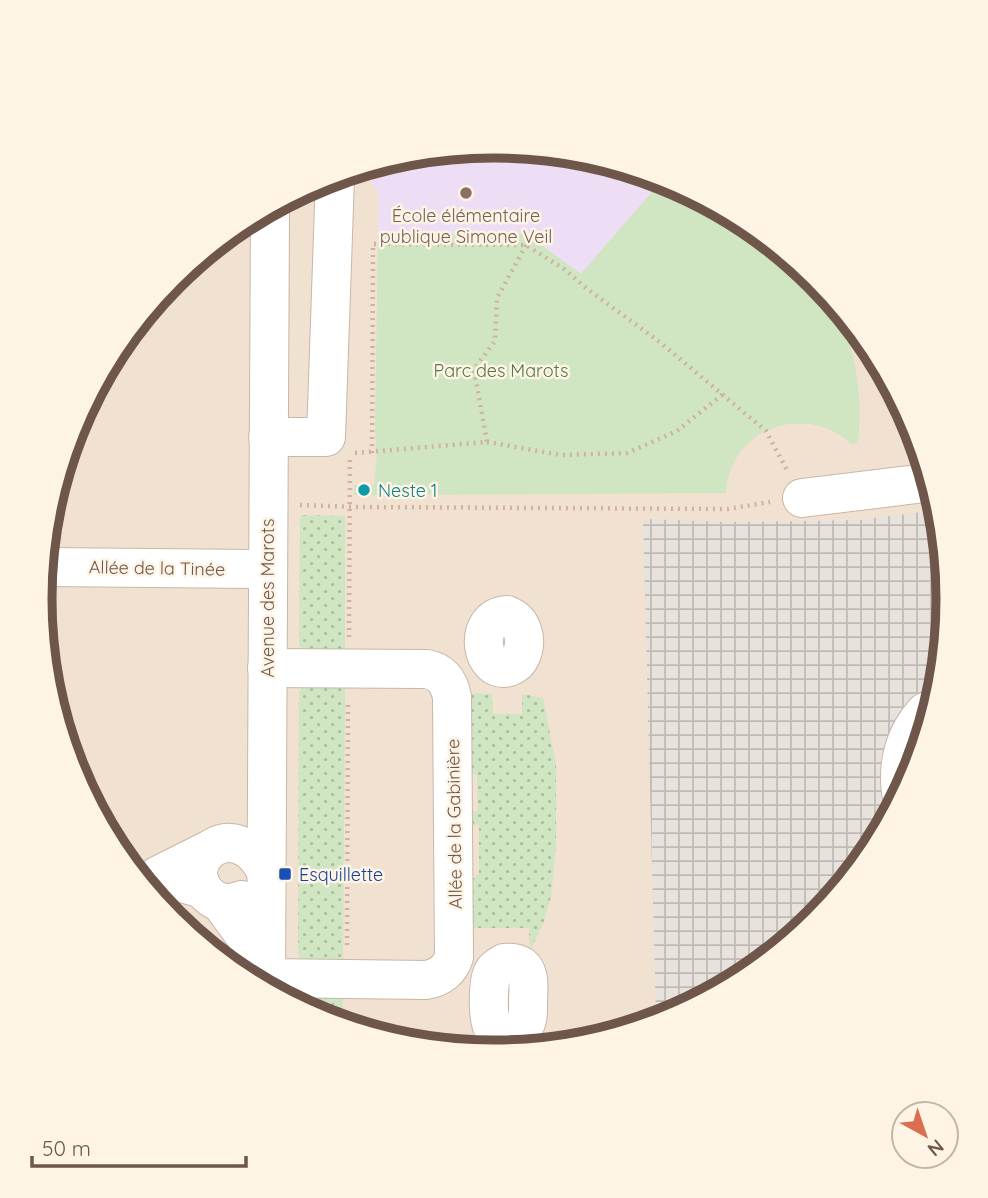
<svg xmlns="http://www.w3.org/2000/svg" width="988" height="1198" viewBox="0 0 988 1198" font-family="Quicksand,sans-serif">
	<style>
		.residential { fill: #f0e1d0 }
		.industrial { fill: url(#industrial-grid) }
		.education { fill: #eddef5 }
		.grass { fill: url(#grass-dots) }
		.green { fill: #d0e5c1 }
		.lines { fill: none; stroke-linecap: round; stroke-linejoin: round }
		.minor-casing { stroke: #c8b7a9; stroke-width: 40 }
		.path { stroke: #d0b29f; stroke-width: 4.5; stroke-dasharray: 2 5; stroke-linecap: butt }
		.minor { stroke: #fff; stroke-width: 38 }
		.education-dot { fill: #8d6e63; stroke: #fdf4e6; stroke-width: 2.5 }
		.culture-dot { fill: #0f9aa8; stroke: #fdf4e6; stroke-width: 2.5 }
		.transit-dot { fill: #1a4fb4; stroke: #fdf4e6; stroke-width: 2.5 }
		.labels { text-anchor: middle; dominant-baseline: central; stroke-width: 5; stroke-linejoin: round; paint-order: stroke }
		.education-label { font-size: 18px; fill: #785e54; stroke: #fdf4e6 }
		.park-label { font-size: 18px; fill: #557946; stroke: #fdf4e6 }
		.culture-label { font-size: 18px; fill: #0d838f; stroke: #fdf4e6; text-anchor: start }
		.street-label { font-size: 18px; fill: #6e574a; stroke: #fdf4e6 }
		.transit-label { font-size: 18px; fill: #164399; stroke: #fdf4e6; text-anchor: start }
		.rim { fill: none; stroke: #6e574a; stroke-width: 9 }
	</style>
	<defs>
		<pattern id="industrial-grid" width="8" height="8" patternUnits="userSpaceOnUse" patternTransform="scale(1.75)"><rect width="8" height="8" fill="#e8e2dc"/><path d="M0 4h8M4 0v8" fill="none" stroke="#c0bab4"/></pattern>
		<pattern id="grass-dots" width="8" height="8" patternUnits="userSpaceOnUse" patternTransform="scale(1.75)"><rect width="8" height="8" fill="#d0e5c1"/><path d="M2 2h.1M6 6h.1" fill="none" stroke="#adbc9f" stroke-width="1.8" stroke-linecap="round"/></pattern>
	</defs>
	<rect width="100%" height="100%" fill="#f9f0e1"/>
	<!-- residential -->
	<path class="residential" d="M494,145L668,180L815,278L913,426L930,512L858,520L728,522L644,520L656,1021L494,1053L320,1018L173,920L75,772L40,599L75,425L173,278L321,180Z"/>
	<!-- industrial -->
	<path class="industrial" d="M930,511L948,599L913,773L815,920L667,1018L656,1021L643,519L728,522L858,520Z"/>
	<!-- education -->
	<path class="education" d="M494,145L663,179L581,274L526,234L378,235V192L363,171Z"/>
	<!-- grass -->
	<g class="grass">
		<path d="M300,515L345,516V660L301,650L299,644Z"/>
		<path d="M345,678L343,971L301,961L298,952L299,693L302,687Z"/>
		<path d="M475,693L492,694L493,714H522V694L543,698L556,765V845L551,897L543,924L530,951L529,928H472L468,878H474L479,873V825H468L467,812L478,811L477,775L467,772L470,694Z"/>
		<path d="M343,990L342,1023L320,1018L298,1003L299,998Z"/>
	</g>
	<!-- green -->
	<path class="green" d="M663,179L691,204L711,216L740,228L812,276C853,323 864,383 858,443L851,444C820,412 760,418 737,457C730,468 727,480 726,493L354,495V485H374L377,453L375,431L378,235L526,234L581,274Z"/>
	<g class="lines">
		<defs>
			<g id="minor">
				<path d="M268,437H326L335,177"/>
				<path d="M802,498L925,483"/>
				<path d="M47,567L267,569"/>
				<path d="M507,615C523,621 528,640 521,656C519,661 514,665 509,667C481,676 471,618 507,615Z"/>
				<path d="M901,792C897,762 905,734 925,712"/>
				<path d="M203,889L157,876L209,850"/>
				<path d="M242,900C229,905 217,904 207,894C176,861 234,811 266,871"/>
				<path d="M220,902L245,936L266,978L426,980C440,978 450,970 454,957L452,697C449,682 442,672 427,669L267,668"/>
				<path d="M504,963C531,961 529,980 528,1000C528,1009 529,1019 524,1027C518,1039 500,1039 493,1028C487,1020 488,983 492,974C494,969 499,966 504,963Z"/>
				<path d="M266,982L270,214"/>
			</g>
		</defs>
		<!-- minor casing -->
		<use href="#minor" class="minor-casing"/>
		<!-- path -->
		<g class="path">
			<path d="M487,442L561,455L627,453L677,431L723,394"/>
			<path d="M355,453L487,442L474,369L495,341L497,298L526,245"/>
			<path d="M372,453L373,244L526,245L564,269L586,288L661,343L766,431L788,472"/>
			<path d="M300,505L355,507L728,509L770,502"/>
			<path d="M349,637L350,457"/>
			<path d="M347,945L348,702"/>
			<path d="M346,1023V1010"/>
		</g>
		<!-- minor -->
		<use href="#minor" class="minor"/>
	</g>
	<!-- markers -->
	<circle class="education-dot" cx="466" cy="193" r="7"/>
	<circle class="culture-dot" cx="364" cy="490" r="7"/>
	<rect class="transit-dot" x="278" y="867" width="14" height="14" rx="3.5"/>
	<g class="labels">
		<!-- education labels -->
		<g class="education-label">
			<text x="466" y="215">École élémentaire<tspan x="466" dy="21">publique Simone Veil</tspan></text>
		</g>
		<!-- park labels -->
		<g class="park-label">
			<text x="501" y="370">Parc des Marots</text>
		</g>
		<!-- culture labels -->
		<g class="culture-label">
			<text x="378" y="490">Neste 1</text>
		</g>
		<!-- street labels -->
		<g class="street-label">
			<text transform="translate(157 568) rotate(1)">Allée de la Tinée</text>
			<text transform="translate(267 598) rotate(-90)">Avenue des Marots</text>
			<text transform="translate(454 824) rotate(-91)">Allée de la Gabinière</text>
		</g>
		<!-- transit labels -->
		<g class="transit-label">
			<text x="299" y="874">Esquillette</text>
		</g>
	</g>
	<!-- crop -->
	<path d="M0 0H988V1198H0ZM493 158H495A441 441 0 0 1 936 599V599A441 441 0 0 1 495 1040H493A441 441 0 0 1 52 599V599A441 441 0 0 1 493 158Z" fill="#fdf4e6" fill-rule="evenodd"/>
	<path class="rim" d="M493 158H495A441 441 0 0 1 936 599V599A441 441 0 0 1 495 1040H493A441 441 0 0 1 52 599V599A441 441 0 0 1 493 158Z"/>
	<!-- north arrow -->
	<g transform="translate(925 1135) rotate(140)"><circle r="33" fill="#fdf4e6" stroke="#c4b5a8" stroke-width="2"/>
	<path d="M0-5L12 26L0 18L-12 26Z" fill="#d96f50"/>
	<text y="-10" font-size="19" font-weight="bold" text-anchor="middle" fill="#6e574a">N</text>
	</g>
	<!-- scale -->
	<path d="M32 1156v10h214v-10" fill="none" stroke="#6e574a" stroke-width="3.5"/>
	<text x="42" y="1156" font-size="21" fill="#6e574a" stroke="#fdf4e6" stroke-width="5" paint-order="stroke">50 m</text>
</svg>
